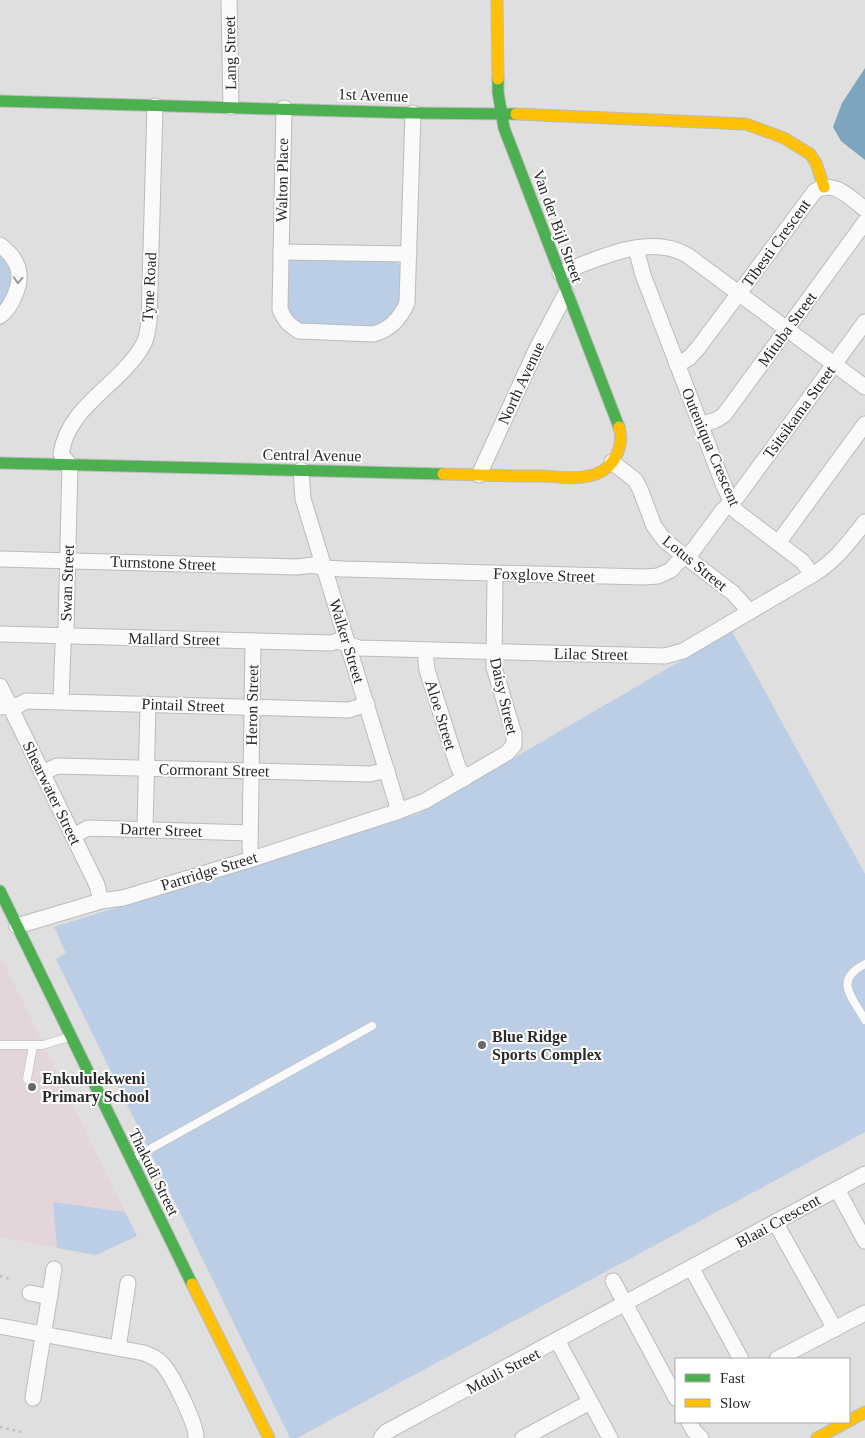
<svg xmlns="http://www.w3.org/2000/svg" width="865" height="1438" viewBox="0 0 865 1438" font-family="Georgia,serif">
	<style>
		.education { fill: #e3d6da }
		.green { fill: #bbcee6 }
		.water { fill: #7da6be }
		.lines { fill: none; stroke-linecap: round; stroke-linejoin: round }
		.lane-casing { stroke: #bbbbbc; stroke-width: 9 }
		.street-casing { stroke: #bbbbbc; stroke-width: 17 }
		.fast-casing { stroke: #bbbbbc; stroke-width: 13 }
		.slow-casing { stroke: #bbbbbc; stroke-width: 13 }
		.path { stroke: #bebebf; stroke-width: 2.5; stroke-dasharray: 2.5 4; stroke-linecap: butt }
		.lane { stroke: #fafafa; stroke-width: 8 }
		.street { stroke: #fafafa; stroke-width: 15 }
		.fast { stroke: #4caf50; stroke-width: 11 }
		.slow { stroke: #ffc107; stroke-width: 11 }
		.oneway { stroke: #9c9c9d }
		.poi-dot { fill: #69696a; stroke: #fff; stroke-width: 2 }
		.labels { text-anchor: middle; dominant-baseline: central; stroke-width: 4; stroke-linejoin: round; paint-order: stroke }
		.street-label { font-size: 16px; fill: #2a2a2b; stroke: #fff }
		.poi-label { font-size: 16px; font-weight: bold; fill: #2a2a2b; stroke: #fff; text-anchor: start }
	</style>
	<rect width="100%" height="100%" fill="#dfdfe0"/>
	<!-- education -->
	<path class="education" d="M0,961L3,962L137,1236L96,1255L0,1237Z"/>
	<!-- green -->
	<g class="green">
		<path d="M0,254C16,268 12,291 0,305Z"/>
		<path d="M295,258L394,260L402,267L399,306L390,320L372,328L306,326L295,321L287,309L286,265L290,260Z"/>
		<path d="M732,631L865,874V1132L297,1438H290L56,959L66,953L54,927L418,814Z"/>
		<path d="M53,1202L125,1212L137,1236L96,1255L57,1248Z"/>
	</g>
	<!-- water -->
	<path class="water" d="M865,68V160L841,141L833,127L842,103Z"/>
	<g class="lines">
		<defs>
			<g id="lane">
				<path d="M865,964C833,980 852,997 865,1020"/>
				<path d="M0,1045H43L69,1037"/>
				<path d="M27,1079L33,1046"/>
				<path d="M132,1159L372,1026"/>
			</g>
			<g id="street">
				<path d="M229,0L231,107"/>
				<path d="M284,108L280,309C284,320 289,325 299,331L373,334C390,330 400,319 407,303L413,113"/>
				<path d="M0,245C19,259 24,276 14,297C11,304 7,311 0,316"/>
				<path d="M636,248L643,275L724,486L736,511L803,562L812,575C835,562 849,542 865,522"/>
				<path d="M281,252L409,254"/>
				<path d="M560,273C598,259 648,233 687,255L865,387"/>
				<path d="M677,365L689,358L698,348L815,191C834,179 850,198 865,209"/>
				<path d="M700,425L716,420L724,415L865,222"/>
				<path d="M612,462L635,480L640,489L654,526L665,541L733,593L750,612"/>
				<path d="M301,470L303,499L399,811"/>
				<path d="M479,475L536,350L566,293"/>
				<path d="M778,543L865,424"/>
				<path d="M0,559L297,567L313,565L324,568L344,569L644,577L658,576L671,570L677,563L691,553L723,510L737,497L865,322"/>
				<path d="M0,634L331,643L337,641L359,648L665,656L683,651L812,575"/>
				<path d="M425,650L427,670L457,764L464,779"/>
				<path d="M0,686L97,885L101,901"/>
				<path d="M61,701L63,645L66,627L70,465L61,454C68,404 125,383 145,341C147,335 148,328 149,322L155,106"/>
				<path d="M0,707L19,705L26,701L349,710L367,704"/>
				<path d="M42,773L57,766L370,774L387,770"/>
				<path d="M145,830L148,704"/>
				<path d="M73,836L88,828L250,833"/>
				<path d="M252,859L250,849L253,641"/>
				<path d="M17,926L101,901L123,898L252,859L399,811L425,801L507,753L514,745V734L494,667L495,573"/>
				<path d="M837,1189L865,1241"/>
				<path d="M775,1222L835,1329"/>
				<path d="M692,1269L741,1359"/>
				<path d="M613,1281L676,1398"/>
				<path d="M30,1293L50,1297"/>
				<path d="M0,1326L144,1353C152,1356 159,1359 164,1366C173,1377 197,1425 196,1438"/>
				<path d="M558,1342L610,1438"/>
				<path d="M118,1348L128,1283"/>
				<path d="M777,1359L865,1313"/>
				<path d="M33,1398L54,1269"/>
				<path d="M689,1422L694,1431L701,1438"/>
				<path d="M381,1438L386,1432C547,1347 705,1259 865,1174"/>
				<path d="M523,1438L590,1402"/>
			</g>
			<g id="fast">
				<path d="M498,79V92L504,128L619,427"/>
				<path d="M0,101L413,113L516,114"/>
				<path d="M0,463L443,474"/>
				<path d="M0,891L192,1284"/>
			</g>
			<g id="slow">
				<path d="M497,0L498,79"/>
				<path d="M516,114L746,124L784,138L810,154L816,163L824,187"/>
				<path d="M443,474C476,475 509,476 543,476C560,477 580,480 596,474C614,468 625,445 619,427"/>
				<path d="M192,1284L269,1438"/>
				<path d="M849,1421L865,1412"/>
				<path d="M817,1438L847,1422"/>
			</g>
		</defs>
		<!-- lane casing -->
		<use href="#lane" class="lane-casing"/>
		<!-- street casing -->
		<use href="#street" class="street-casing"/>
		<!-- fast casing -->
		<use href="#fast" class="fast-casing"/>
		<!-- slow casing -->
		<use href="#slow" class="slow-casing"/>
		<!-- path -->
		<g class="path">
			<path d="M0,1276L10,1279"/>
			<path d="M0,1427L25,1433"/>
		</g>
		<!-- lane -->
		<use href="#lane" class="lane"/>
		<!-- street -->
		<use href="#street" class="street"/>
		<!-- fast -->
		<use href="#fast" class="fast"/>
		<!-- slow -->
		<use href="#slow" class="slow"/>
	</g>
	<!-- one-way arrows -->
	<defs><path id="oneway-chevron" d="M-2-3.5L2.5 0L-2 3.5" fill="none" stroke-width="1.6" stroke-linecap="round" stroke-linejoin="round" transform="scale(1.25)"/></defs>
	<use class="oneway" href="#oneway-chevron" transform="translate(18 280) rotate(93)"/>
	<!-- markers -->
	<g class="poi-dot">
		<circle cx="482" cy="1045" r="5"/>
		<circle cx="32" cy="1087" r="5"/>
	</g>
	<g class="labels">
		<!-- street labels -->
		<g class="street-label">
			<text transform="translate(230 53) rotate(-91)">Lang Street</text>
			<text transform="translate(373 95) rotate(2)">1st Avenue</text>
			<text transform="translate(282 180) rotate(-89)">Walton Place</text>
			<text transform="translate(558 226) rotate(70)">Van der Bijl Street</text>
			<text transform="translate(776 243) rotate(-54)">Tibesti Crescent</text>
			<text transform="translate(149 287) rotate(-87)">Tyne Road</text>
			<text transform="translate(787 329) rotate(-54)">Mituba Street</text>
			<text transform="translate(521 383) rotate(-65)">North Avenue</text>
			<text transform="translate(799 412) rotate(-54)">Tsitsikama Street</text>
			<text transform="translate(711 447) rotate(67)">Outeniqua Crescent</text>
			<text transform="translate(312 455) rotate(1)">Central Avenue</text>
			<text transform="translate(163 563) rotate(2)">Turnstone Street</text>
			<text transform="translate(695 563) rotate(39)">Lotus Street</text>
			<text transform="translate(544 575) rotate(2)">Foxglove Street</text>
			<text transform="translate(67 583) rotate(-88)">Swan Street</text>
			<text transform="translate(174 639) rotate(1)">Mallard Street</text>
			<text transform="translate(347 641) rotate(73)">Walker Street</text>
			<text transform="translate(591 654) rotate(1)">Lilac Street</text>
			<text transform="translate(504 696) rotate(77)">Daisy Street</text>
			<text transform="translate(183 705) rotate(2)">Pintail Street</text>
			<text transform="translate(252 705) rotate(-89)">Heron Street</text>
			<text transform="translate(441 715) rotate(73)">Aloe Street</text>
			<text transform="translate(214 770) rotate(1)">Cormorant Street</text>
			<text transform="translate(52 793) rotate(64)">Shearwater Street</text>
			<text transform="translate(161 830) rotate(2)">Darter Street</text>
			<text transform="translate(209 871) rotate(-17)">Partridge Street</text>
			<text transform="translate(154 1172) rotate(64)">Thakudi Street</text>
			<text transform="translate(778 1221) rotate(-29)">Blaai Crescent</text>
			<text transform="translate(503 1371) rotate(-28)">Mduli Street</text>
		</g>
		<!-- poi labels -->
		<g class="poi-label">
			<text x="492" y="1036">Blue Ridge<tspan x="492" dy="18">Sports Complex</tspan></text>
			<text x="42" y="1078">Enkululekweni<tspan x="42" dy="18">Primary School</tspan></text>
		</g>
	</g>
	<!-- legend -->
	<rect x="675" y="1358" width="175" height="65" fill="#ffffff" stroke="#aaaaaa"/>
	<rect x="685" y="1374" width="25" height="8" fill="#4caf50" stroke="#aaaaaa"/>
	<text x="720" y="1383" font-size="15" fill="#2a2a2b">Fast</text>
	<rect x="685" y="1399" width="25" height="8" fill="#ffc107" stroke="#aaaaaa"/>
	<text x="720" y="1408" font-size="15" fill="#2a2a2b">Slow</text>
</svg>
